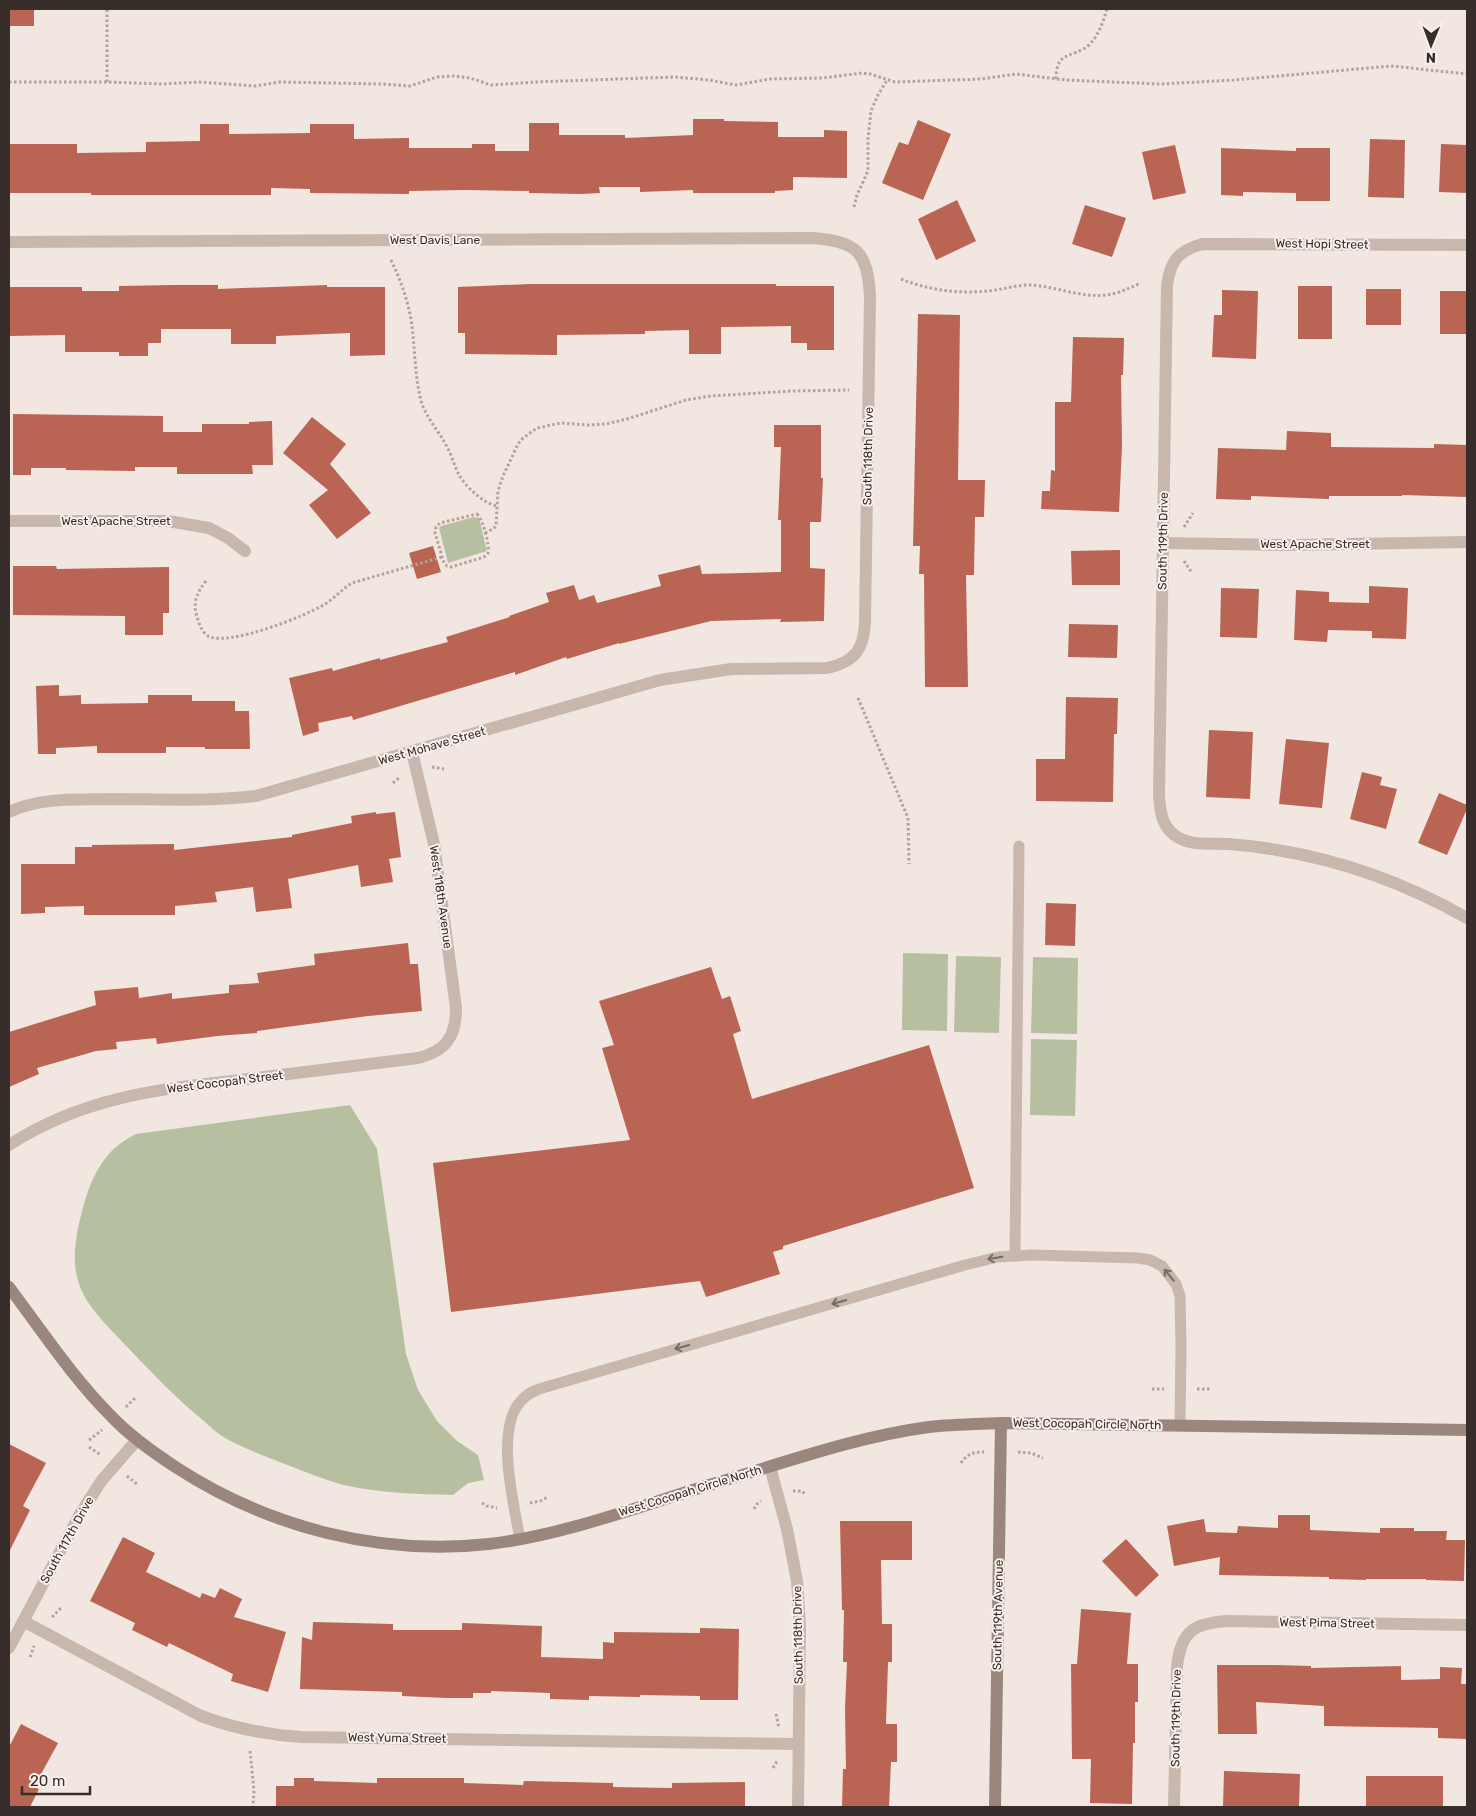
<svg xmlns="http://www.w3.org/2000/svg" width="1476" height="1816" viewBox="0 0 1476 1816" font-family="Rubik,sans-serif">
	<style>
		.green { fill: #b7bfa1 }
		.building { fill: #ba6454 }
		.lines { fill: none; stroke-linecap: round; stroke-linejoin: round }
		.path { stroke: #b4a197; stroke-width: 3; stroke-dasharray: 2.5 2.5; stroke-linecap: butt }
		.lane { stroke: #c8b7ad; stroke-width: 11 }
		.street { stroke: #c8b7ad; stroke-width: 12 }
		.secondary { stroke: #9b867e; stroke-width: 12 }
		.oneway { stroke: #786b66 }
		.labels { text-anchor: middle; dominant-baseline: central; stroke-width: 4; stroke-linejoin: round; paint-order: stroke }
		.street-label { font-size: 12px; fill: #372d2b; stroke: #f9f2ec }
	</style>
	<rect width="100%" height="100%" fill="#f1e7e0"/>
	<!-- green -->
	<g class="green">
		<path d="M474,517L479,518L487,551L448,563L439,528L441,526Z"/>
		<path d="M903,953L948,954L947,1031L902,1030Z"/>
		<path d="M956,956L1001,957L999,1033L954,1032Z"/>
		<path d="M1033,957L1078,958L1077,1034L1031,1033Z"/>
		<path d="M1031,1039L1077,1040L1075,1116L1030,1115Z"/>
		<path d="M350,1105L377,1149L406,1354L418,1390L437,1421L457,1441L478,1455L484,1480L468,1483L453,1495C416,1494 379,1493 344,1485C332,1482 320,1477 308,1473C280,1462 251,1452 225,1438C217,1433 210,1427 204,1421C178,1400 156,1377 133,1353C86,1303 63,1288 81,1215C90,1180 102,1150 136,1134Z"/>
	</g>
	<!-- building -->
	<g class="building">
		<rect x="9" y="9" width="25" height="17"/>
		<path d="M693,119H724V121L778,122V137H824V130L847,131V178L793,177V190L775,191V193H693V190L640,192V187H599L600,193L581,194L529,193V191L464,190L409,191V194L310,193V189L271,188V195H91V193H10V188H9V144H77V153L146,152V142L200,141V124H229V134L310,133V124H354V139L409,138V148H472V144H495V151H529V123H559V135H625V138L693,135Z"/>
		<path d="M918,120L951,134L923,200L882,183L899,142L908,145Z"/>
		<path d="M1370,139L1405,140L1404,198L1368,197Z"/>
		<path d="M1441,144L1467,145V193L1439,192Z"/>
		<path d="M1175,145L1186,193L1153,200L1142,152Z"/>
		<path d="M1221,148L1296,151V148H1330V201H1296V193L1243,192V196L1221,195Z"/>
		<path d="M957,200L976,241L936,260L918,219Z"/>
		<path d="M1085,205L1126,218L1112,257L1072,244Z"/>
		<path d="M530,284H776V286H834V350H807V343H791V326L721,327V354H689V330L645,331V334L557,335V355L465,354V333H458V287Z"/>
		<path d="M173,285H218V289L327,285V287H385V355L350,356V333L276,336V344H231V329H161V343H148V356H119V352H65V335L9,336V287H82V291H119V286Z"/>
		<rect x="1298" y="286" width="34" height="53"/>
		<rect x="1366" y="289" width="35" height="36"/>
		<path d="M1222,290L1258,291L1256,359L1212,357L1214,315H1222Z"/>
		<rect x="1440" y="291" width="27" height="43"/>
		<path d="M918,314L960,315L958,480H985L984,517H975L974,575H966L968,687H925L924,574H919L920,546H913Z"/>
		<path d="M1073,337L1124,338L1123,375H1121L1122,446L1119,512L1041,509L1042,491H1050L1051,470L1055,471V402H1071Z"/>
		<path d="M13,414L163,416V432H202V424H249V422L272,421L273,465H252L253,474H177V467H135V471L66,470V468H31V475H13Z"/>
		<path d="M312,417L346,444L330,464L371,513L337,539L309,505L328,490L283,453Z"/>
		<path d="M774,425H821V478H823L821,522H810V568L825,569L824,621L780,622L781,619L711,621L619,644V643L567,659L566,657L515,675V672L353,720L352,716L318,723L319,731L303,736L289,678L332,668L333,671L380,658V660L448,642L446,637L510,617L509,616L549,602L546,593L574,585L579,600L594,595L597,603L661,586L658,575L700,565L702,574L781,572V520H778L781,447H774Z"/>
		<path d="M1287,431L1331,433V447L1434,448V444L1467,445V497L1402,495V496H1329V499L1251,496V500L1216,499L1218,448L1286,450Z"/>
		<path d="M433,546L441,572L417,579L409,553Z"/>
		<path d="M1120,550V585H1072L1071,551Z"/>
		<path d="M13,566H56L57,569L169,567V613H163V635H125V616L13,615Z"/>
		<path d="M1369,586L1408,588L1406,639L1372,638V631L1328,630L1327,642L1294,640L1296,590L1329,592V602L1369,603Z"/>
		<path d="M1221,588L1259,589L1257,638L1220,637Z"/>
		<path d="M1069,624L1118,625L1117,658L1068,657Z"/>
		<path d="M59,685V696L81,695V704L148,703V695H192V701H235V711H249L250,749H205V747H166V753H97V746L56,748V754H38L36,686Z"/>
		<path d="M1066,697L1118,698L1117,734H1114L1113,802L1036,801V759H1065Z"/>
		<path d="M1209,730L1253,732L1250,799L1206,797Z"/>
		<path d="M1286,739L1329,743L1322,808L1279,804Z"/>
		<path d="M1362,772L1382,777L1380,785L1397,789L1386,829L1350,819Z"/>
		<path d="M1439,793L1467,805V809L1447,855L1418,843Z"/>
		<path d="M376,812V814L395,812L401,857L389,859L393,882L361,887L358,865L288,879L292,908L256,912L253,887L215,892L217,902L175,906V915H84V906L45,907V913L21,914V864H75V847H92V845L174,844V850L292,837V835L352,823L351,816Z"/>
		<path d="M1046,903L1076,904L1075,946L1045,945Z"/>
		<path d="M408,943L410,964H418L422,1011L368,1016L257,1031V1033L217,1036L157,1044L156,1038L116,1042L117,1049L96,1051L37,1068L39,1074L9,1087V1032L96,1005L94,991L138,987L139,998L172,993V999L229,993V985L259,983L257,973L315,965L314,954Z"/>
		<path d="M711,967L722,999L730,996L741,1031L733,1034L752,1099L929,1045L974,1188L783,1246V1249L773,1252L780,1274L706,1297L700,1281L451,1312L433,1163L630,1140L602,1048L614,1045L599,1001Z"/>
		<path d="M9,1444L46,1463L23,1506L30,1510L9,1552Z"/>
		<path d="M1278,1515H1310V1530L1380,1533V1528H1414V1531H1447L1446,1540H1465L1464,1581L1426,1580V1579H1366V1580L1329,1579V1577L1219,1575L1220,1557L1174,1566L1167,1526L1204,1519L1206,1532L1237,1533L1238,1526L1278,1528Z"/>
		<path d="M840,1521H912V1560H881L882,1624H892V1662H888L886,1724H897V1762H891L889,1807H842L843,1769H846L845,1709L847,1662H843L844,1610H842Z"/>
		<path d="M123,1537L155,1553L146,1572L200,1598L202,1593L215,1598L220,1588L242,1599L234,1617L286,1632L268,1692L231,1681L233,1674L169,1643L167,1647L132,1630L135,1623L90,1601Z"/>
		<path d="M1126,1539L1159,1575L1136,1597L1102,1561Z"/>
		<path d="M1081,1609L1131,1613L1127,1664H1138V1702H1135V1743H1133L1132,1804L1090,1803L1091,1759H1072L1071,1664H1077Z"/>
		<path d="M313,1622L393,1624V1630H462V1623L542,1626L541,1657L603,1659V1642L614,1643V1632L700,1633V1628L739,1629L738,1700H700V1696L640,1695V1697L589,1696V1700L550,1699V1693L491,1691V1693H473V1698H447L402,1696V1692L300,1689L302,1637L312,1640Z"/>
		<path d="M1217,1665H1275L1311,1666V1668L1401,1666V1680L1440,1679V1667L1462,1668L1461,1684H1467V1739L1438,1738V1728L1324,1726V1706L1256,1702L1257,1734H1218Z"/>
		<path d="M21,1724L58,1743L34,1787L39,1789L30,1807H9V1747Z"/>
		<path d="M1224,1771L1300,1774L1299,1807H1223Z"/>
		<rect x="1366" y="1776" width="77" height="31"/>
		<path d="M294,1778H314V1781L377,1783V1778H464V1783L523,1785L524,1781L613,1783V1787L672,1788V1783L745,1782V1807H276V1786H294Z"/>
	</g>
	<g class="lines">
		<!-- path -->
		<g class="path">
			<path d="M1056,79C1056,50 1072,59 1089,45C1099,35 1103,22 1107,9"/>
			<path d="M9,82H107L162,84L199,82L255,86L280,82L382,84L410,86L437,77L454,76L470,78L491,85L535,82L674,77L709,80L736,85L770,79L823,78L862,73L870,74L895,82L981,79L1016,74L1066,80L1160,84L1234,80L1391,66L1467,74"/>
			<path d="M107,82V9"/>
			<path d="M854,207L857,195L868,171V139L871,111L878,95L887,80"/>
			<path d="M391,260C401,281 409,303 412,326C415,351 415,377 421,401C427,420 441,433 449,451C453,459 455,468 459,475C467,488 483,503 497,506"/>
			<path d="M901,279C928,290 958,294 987,291C1002,290 1014,285 1029,285C1057,286 1084,300 1112,294C1122,292 1131,287 1141,283"/>
			<path d="M477,514C483,520 490,545 488,553L484,557L451,567L447,566L444,563L435,533L436,527L440,523Z"/>
			<path d="M1184,527L1193,513"/>
			<path d="M485,533L493,529L496,526L498,491L503,476L518,444L523,438L537,428L561,423L588,425L606,424L627,419L686,400L711,396L792,391L849,390"/>
			<path d="M1184,561L1192,573"/>
			<path d="M206,581C196,594 192,604 198,620C200,626 203,633 208,636C228,647 306,616 325,604C335,598 342,589 352,583L442,557"/>
			<path d="M858,698L908,818L909,864"/>
			<path d="M432,767L444,769"/>
			<path d="M393,783L400,777"/>
			<path d="M1152,1389H1164"/>
			<path d="M1197,1389H1210"/>
			<path d="M126,1407L136,1397"/>
			<path d="M89,1440L102,1430"/>
			<path d="M89,1447L101,1455"/>
			<path d="M1018,1452L1031,1453L1043,1458"/>
			<path d="M961,1463C967,1454 973,1452 984,1452"/>
			<path d="M127,1476L137,1484"/>
			<path d="M793,1491H802L806,1495"/>
			<path d="M482,1503L487,1506L497,1508"/>
			<path d="M530,1503L540,1501L548,1497"/>
			<path d="M754,1509L757,1504L761,1501"/>
			<path d="M52,1617L62,1607"/>
			<path d="M30,1657L34,1646"/>
			<path d="M776,1714L779,1728"/>
			<path d="M250,1751L254,1790L253,1807"/>
			<path d="M773,1768L777,1761"/>
		</g>
		<!-- lane -->
		<g class="lane">
			<path d="M1015,1256L1019,846"/>
			<path d="M520,1539C514,1505 495,1430 520,1402C525,1396 531,1392 539,1389L965,1265L998,1257L1032,1255L1138,1258L1150,1260L1162,1266L1176,1284L1180,1296L1181,1346L1180,1425"/>
		</g>
		<!-- street -->
		<g class="street">
			<path d="M9,242L812,238C857,241 868,252 870,297L865,622C864,649 855,662 827,668L731,669L660,680L256,796C208,802 159,799 111,799C76,800 41,797 9,812"/>
			<path d="M1467,245L1202,244C1178,251 1170,261 1167,286L1159,795C1160,812 1162,829 1179,838C1194,846 1212,843 1228,844C1245,845 1261,847 1277,850C1345,861 1407,884 1467,918"/>
			<path d="M9,521H168L209,528L228,538L245,551"/>
			<path d="M1163,543L1290,545L1467,542"/>
			<path d="M9,1145C85,1096 161,1089 248,1079C305,1072 361,1065 418,1058C446,1051 456,1037 456,1008L434,844L412,752"/>
			<path d="M770,1467L787,1529L797,1581L800,1626L798,1807"/>
			<path d="M23,1621L201,1716C234,1728 266,1735 301,1737L798,1744"/>
			<path d="M9,1648L80,1514L102,1480L137,1440"/>
			<path d="M1174,1807L1177,1666C1181,1631 1194,1623 1228,1621L1467,1625"/>
		</g>
		<!-- secondary -->
		<g class="secondary">
			<path d="M9,1287C42,1331 73,1378 112,1417C131,1437 154,1453 177,1468C270,1528 380,1556 489,1544C564,1535 637,1507 709,1485C781,1464 854,1437 929,1427C952,1424 977,1424 1001,1423L1467,1430"/>
			<path d="M995,1807L1001,1423"/>
		</g>
	</g>
	<!-- one-way arrows -->
	<defs><path id="oneway-shaft" d="M-6 0H5M1.5-3L5.5 0L1.5 3" fill="none" stroke-width="1.6" stroke-linecap="round" stroke-linejoin="round" transform="scale(1.25)"/></defs>
	<g class="oneway">
		<use href="#oneway-shaft" transform="translate(995 1258) rotate(170)"/>
		<use href="#oneway-shaft" transform="translate(1169 1275) rotate(-130)"/>
		<use href="#oneway-shaft" transform="translate(839 1302) rotate(164)"/>
		<use href="#oneway-shaft" transform="translate(682 1347) rotate(164)"/>
	</g>
	<g class="labels">
		<!-- street labels -->
		<g class="street-label">
			<text x="435" y="240">West Davis Lane</text>
			<text transform="translate(1322 244) rotate(1)">West Hopi Street</text>
			<text transform="translate(868 456) rotate(-89)">South 118th Drive</text>
			<text x="116" y="521">West Apache Street</text>
			<text transform="translate(1163 541) rotate(-89)">South 119th Drive</text>
			<text x="1315" y="544">West Apache Street</text>
			<text transform="translate(432 746) rotate(-16)">West Mohave Street</text>
			<text transform="translate(441 897) rotate(82)">West 118th Avenue</text>
			<text transform="translate(225 1082) rotate(-7)">West Cocopah Street</text>
			<text transform="translate(1087 1424) rotate(1)">West Cocopah Circle North</text>
			<text transform="translate(690 1491) rotate(-17)">West Cocopah Circle North</text>
			<text transform="translate(67 1540) rotate(-61)">South 117th Drive</text>
			<text transform="translate(998 1615) rotate(-89)">South 119th Avenue</text>
			<text transform="translate(1327 1623) rotate(1)">West Pima Street</text>
			<text transform="translate(798 1635) rotate(-91)">South 118th Drive</text>
			<text transform="translate(1176 1718) rotate(-89)">South 119th Drive</text>
			<text transform="translate(397 1738) rotate(1)">West Yuma Street</text>
		</g>
	</g>
	<!-- border -->
	<rect width="1476" height="1816" fill="none" stroke="#372d2b" stroke-width="20"/>
	<!-- north arrow -->
	<g transform="translate(1431 45) rotate(181)" stroke="#f9f2ec" stroke-width="4" paint-order="stroke">
	<path d="M0-4L9 19L0 12L-9 19Z" fill="#372d2b"/>
	<text y="-8" font-size="14" font-weight="bold" text-anchor="middle" fill="#372d2b">N</text>
	</g>
	<!-- scale -->
	<path d="M22 1786v8h68v-8" fill="none" stroke="#372d2b" stroke-width="2.5"/>
	<text x="30" y="1786" font-size="15" fill="#372d2b" stroke="#f9f2ec" stroke-width="4" paint-order="stroke">20 m</text>
</svg>
